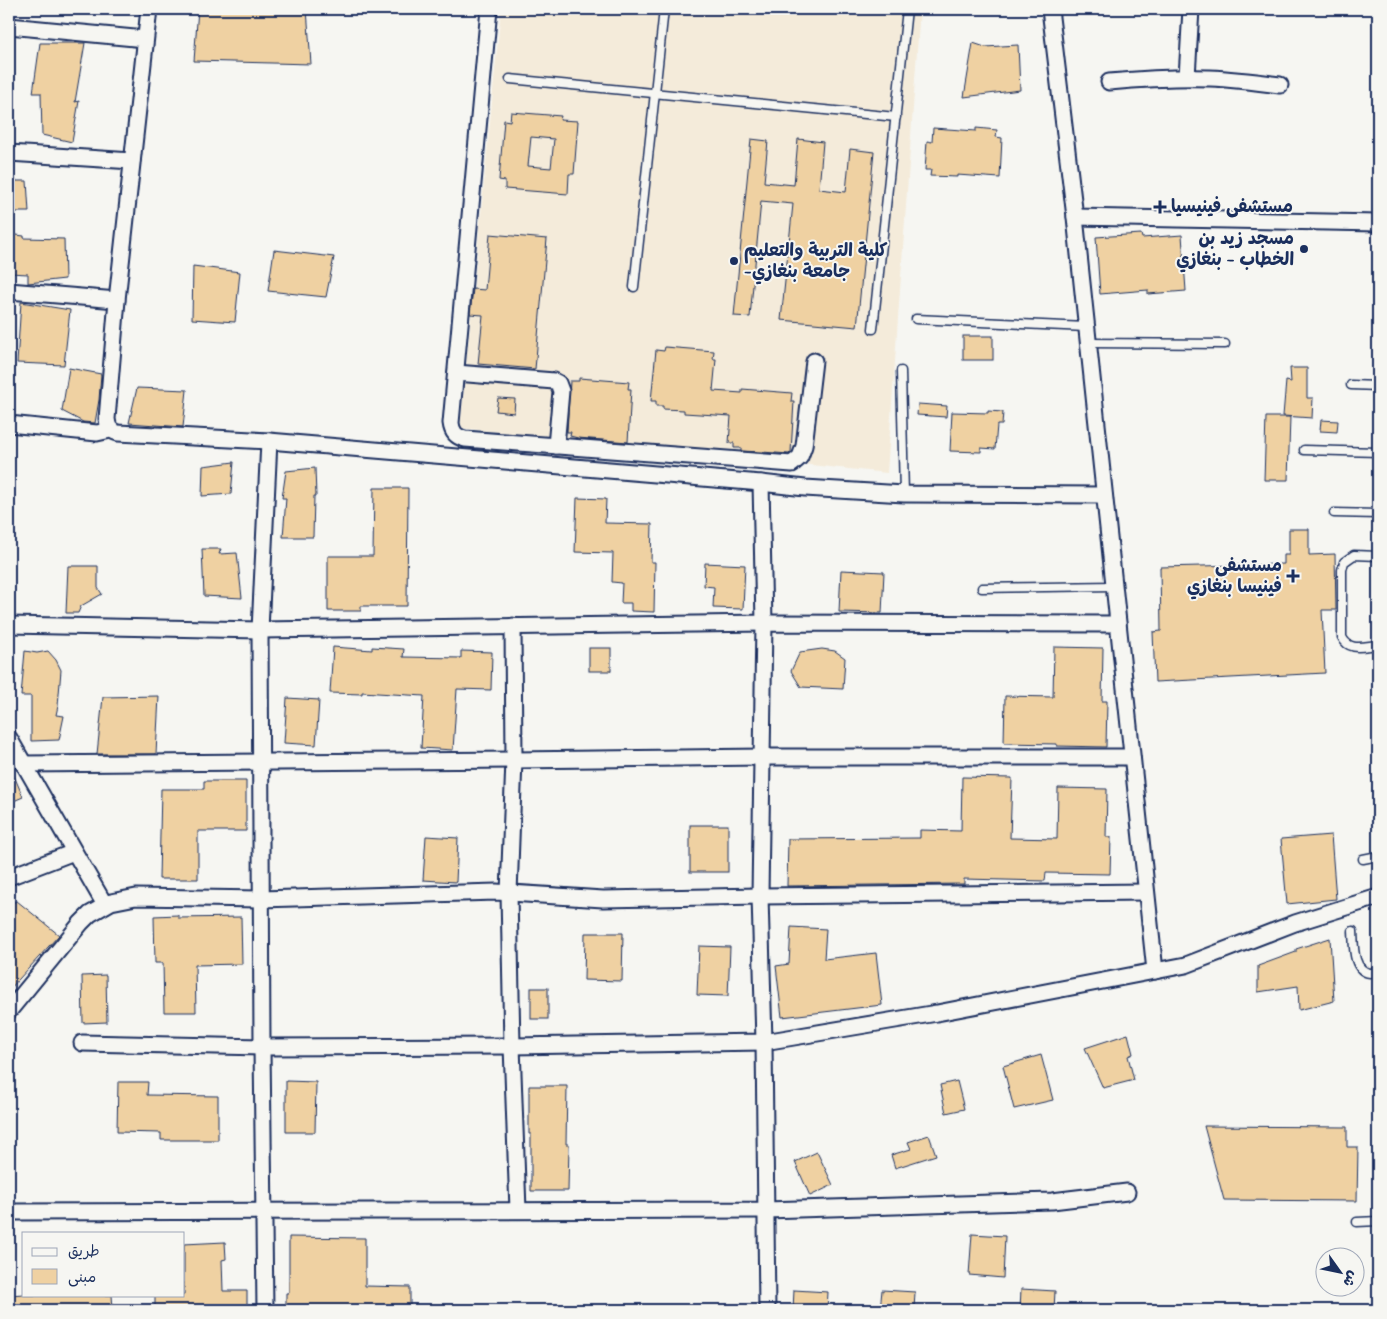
<svg xmlns="http://www.w3.org/2000/svg" width="1387" height="1319" viewBox="0 0 1387 1319" font-family="Mynerve,'Playpen Sans Arabic',sans-serif">
	<style>
		.built { fill: #f4ebda }
		.building { fill: #efd1a2; stroke: #1b2f5e; fill-rule: evenodd }
		.lines { fill: none; stroke-linecap: round; stroke-linejoin: round }
		.service-casing { stroke: #1b2f5e; stroke-width: 11 }
		.minor-casing { stroke: #1b2f5e; stroke-width: 19 }
		.service { stroke: #f6f6f2; stroke-width: 8 }
		.minor { stroke: #f6f6f2; stroke-width: 15 }
		.poi-dot { fill: #1b2f5e; stroke: #f6f6f2; stroke-width: 2 }
		.labels { text-anchor: middle; dominant-baseline: central; stroke-width: 4; stroke-linejoin: round; paint-order: stroke }
		.poi-label { font-size: 18px; font-weight: bold; fill: #1b2f5e; stroke: #f6f6f2; text-anchor: start }
	</style>
	<rect width="100%" height="100%" fill="#f6f6f2"/>
	<filter id="ink" filterUnits="userSpaceOnUse"><feTurbulence type="fractalNoise" baseFrequency=".02" numOctaves="2"/><feDisplacementMap in="SourceGraphic" scale="10" xChannelSelector="R" yChannelSelector="G"/><feConvolveMatrix kernelMatrix="1 2 1 2 8 2 1 2 1" color-interpolation-filters="sRGB"/></filter>
	<g filter="url(#ink)">
		<!-- built -->
		<path class="built" d="M501,9H920L887,473L460,428Z"/>
		<!-- building -->
		<g class="building">
			<path d="M198,9H307L311,64L194,61Z"/>
			<path d="M40,43H85L75,102L79,101L72,142L42,135L41,93H33Z"/>
			<path d="M973,43L985,47L1018,45L1020,90L964,97Z"/>
			<path d="M511,112L561,116L560,120L578,121L574,174H569L568,194L505,189V181L499,180L504,120L510,121ZM531,137L554,139L551,168L528,166Z"/>
			<path d="M933,128L976,131V128L997,130L996,137L1002,138L1000,178L957,175V177L930,176L931,170H925L927,141L932,142Z"/>
			<path d="M751,139L768,141L764,182L794,185L798,139L823,142L819,189L846,192L850,149L874,152L857,327L781,320L793,204L761,201L750,317L734,316Z"/>
			<path d="M9,181H27L29,212H9Z"/>
			<path d="M9,234L24,236V238L64,239L65,279L28,283V274L9,273Z"/>
			<path d="M490,234L547,239L535,369L478,364L483,315L470,314L473,289L485,290Z"/>
			<path d="M1141,234L1142,238L1182,235L1186,291L1148,294V290L1100,294L1096,237Z"/>
			<path d="M274,250L334,257L326,297L268,291Z"/>
			<path d="M193,266L240,272L235,322L192,319Z"/>
			<path d="M21,302L70,310L64,365L17,363Z"/>
			<rect x="963" y="336" width="30" height="24"/>
			<path d="M665,347L714,351L713,359H716L713,391L742,393V389L792,393L791,401H794L791,452L789,454L762,452L741,451V448H734V443H729L731,416L684,413V410L663,409V406H656V401H651L656,350L664,351Z"/>
			<path d="M69,368L101,374L99,400L95,423L83,422L62,411Z"/>
			<path d="M1290,368H1307V398H1313L1312,418L1283,416L1286,381L1291,382Z"/>
			<path d="M579,378L629,382L628,389H631L628,442L578,438L570,436L571,432H567L570,381H579Z"/>
			<path d="M137,388L187,390L183,427L129,423Z"/>
			<path d="M498,398L515,399L514,413L496,411Z"/>
			<path d="M918,404L947,406L946,417L917,415Z"/>
			<path d="M988,411L1003,412L1002,425H997L995,449L981,448V452L950,451L952,412L988,413Z"/>
			<path d="M1266,417H1290L1288,480H1264Z"/>
			<path d="M1321,420L1338,421L1337,432L1320,431Z"/>
			<path d="M234,462L231,494L202,496L203,466Z"/>
			<path d="M315,468L316,496H314L313,537H283L286,498H282L286,471Z"/>
			<path d="M374,488H408L407,606H361V611H328V556H373Z"/>
			<path d="M577,498L606,499L605,523L652,524L651,562H655L654,612L631,611V603H621L622,583L612,582L613,553L575,552Z"/>
			<path d="M1289,529H1309V555L1335,554L1336,610H1322L1325,673L1155,682L1153,632L1161,631L1160,567L1284,564V555H1289Z"/>
			<path d="M202,549H221L219,554L237,553L242,598L204,596Z"/>
			<path d="M705,563L745,565L743,609L713,608L714,587L704,586Z"/>
			<path d="M68,566H98V588L102,594L81,606L78,613H66Z"/>
			<path d="M841,570L884,572L882,613L839,612Z"/>
			<path d="M333,647L372,650V647L404,649L403,657L461,658V651L492,652L491,690L457,689L453,750L421,748L424,696L362,692V694L330,693Z"/>
			<path d="M1054,647L1103,648L1102,701H1107L1106,747L1057,746V744L1004,743L1005,696L1053,697Z"/>
			<rect x="589" y="648" width="22" height="23"/>
			<path d="M822,649L835,651L845,658L843,689L801,687L791,671L800,652Z"/>
			<path d="M25,651L37,653L48,651L56,660L61,670L58,706L56,715L64,716L59,740L31,741V696H21Z"/>
			<path d="M159,696L156,754H97L103,697Z"/>
			<path d="M287,698L319,700L316,745L284,743Z"/>
			<path d="M9,764L23,797L9,803Z"/>
			<path d="M962,777L1012,778L1010,838L1057,839L1058,788L1107,789L1106,837H1111L1110,874L1046,873L1045,881L964,879V884L787,886L788,839L920,838V830L961,831Z"/>
			<path d="M204,781H246V831H198V879H159L161,789H204Z"/>
			<rect x="690" y="825" width="38" height="47"/>
			<path d="M1331,835L1336,899L1287,904L1281,839Z"/>
			<path d="M426,836L458,838L456,882L423,880Z"/>
			<path d="M17,901L59,935L9,990V904Z"/>
			<path d="M178,915V918L241,917L242,964L195,965L196,1012H164L163,963H155L154,916Z"/>
			<path d="M791,927L826,929L824,959L876,953L882,1005L782,1017L776,966L789,964Z"/>
			<path d="M585,933H623L622,981L584,980Z"/>
			<path d="M1330,938L1334,1001L1299,1010L1298,986L1258,992V966L1296,952V949Z"/>
			<path d="M699,946L730,947L728,996L697,995Z"/>
			<path d="M106,975L107,1022L83,1023L82,976Z"/>
			<rect x="531" y="988" width="17" height="31"/>
			<path d="M1128,1034L1133,1054L1128,1056L1134,1080L1103,1088L1085,1048Z"/>
			<path d="M1041,1055L1053,1100L1014,1109L1003,1066Z"/>
			<path d="M286,1081L316,1082L315,1132H286Z"/>
			<path d="M957,1081L964,1109L946,1113L940,1085Z"/>
			<path d="M118,1082H148L147,1095L218,1096V1140H161V1133L117,1132Z"/>
			<path d="M529,1086H567L566,1144H569L568,1191H531V1134H529Z"/>
			<path d="M1204,1126L1347,1127V1147H1358L1357,1201L1224,1200Z"/>
			<path d="M929,1135L936,1155L895,1168L891,1155L911,1149L908,1142Z"/>
			<path d="M817,1152L833,1185L810,1196L795,1162Z"/>
			<path d="M972,1234L1005,1236L1003,1278L969,1275Z"/>
			<path d="M289,1237L365,1238V1286L410,1287V1310H294V1309H286V1293H289Z"/>
			<path d="M225,1242L226,1259L222,1260L223,1291H247V1310H155V1295H184V1244Z"/>
			<path d="M1021,1289L1055,1291L1054,1310H1020Z"/>
			<path d="M794,1290L828,1292L827,1310H793Z"/>
			<path d="M882,1290L915,1292L914,1310H880Z"/>
			<path d="M24,1294V1295H112L113,1310H9V1295Z"/>
		</g>
		<g class="lines">
			<defs>
				<g id="service">
					<path d="M510,79L896,117"/>
					<path d="M634,287L664,9"/>
					<path d="M916,319L1086,327"/>
					<path d="M873,329L907,9"/>
					<path d="M1088,343L1225,344"/>
					<path d="M901,371L904,494"/>
					<path d="M1351,385L1378,386"/>
					<path d="M1304,450L1378,452"/>
					<path d="M1334,513L1378,514"/>
					<path d="M1378,556L1354,555L1344,562L1342,570V637C1349,652 1364,646 1378,645"/>
					<path d="M982,588L1114,586"/>
					<path d="M1363,859L1378,856"/>
					<path d="M1353,931C1354,944 1352,971 1370,973C1373,973 1376,972 1378,972"/>
					<path d="M1357,1222L1378,1221"/>
				</g>
				<g id="minor">
					<path d="M149,9L117,300L107,419C108,427 110,431 118,433L269,441L761,483L805,488L904,494L1104,495"/>
					<path d="M489,9L451,423C452,432 456,437 465,439L792,464L800,457L804,446L814,361"/>
					<path d="M1050,9L1075,217L1155,971"/>
					<path d="M9,26L145,39"/>
					<path d="M1187,77L1191,9"/>
					<path d="M1109,82C1143,79 1176,77 1210,78C1234,79 1257,82 1280,85"/>
					<path d="M9,153L132,161"/>
					<path d="M1075,217L1378,223"/>
					<path d="M9,291L117,300"/>
					<path d="M456,373L554,381L558,383L561,391L556,446"/>
					<path d="M9,424L97,433L106,431L109,429"/>
					<path d="M9,625L260,630L764,623L761,483"/>
					<path d="M513,626L514,760L509,893L512,1046L518,1210"/>
					<path d="M9,738L105,905"/>
					<path d="M23,764L514,760L763,757H1132"/>
					<path d="M9,877L74,852"/>
					<path d="M9,1011L81,923L90,914L111,902L136,897L261,899L496,892L603,899L760,896L1146,892"/>
					<path d="M82,1043L262,1047L512,1046L764,1042L937,1013L1186,965L1295,923L1378,897"/>
					<path d="M9,1212L766,1210L1052,1201L1127,1192"/>
					<path d="M265,1310L262,1047L260,630L269,441"/>
					<path d="M767,1310L764,1042L760,896L764,623L1118,624"/>
				</g>
			</defs>
			<!-- service casing -->
			<use href="#service" class="service-casing"/>
			<!-- minor casing -->
			<use href="#minor" class="minor-casing"/>
			<!-- service -->
			<use href="#service" class="service"/>
			<!-- minor -->
			<use href="#minor" class="minor"/>
		</g>
	</g>
	<!-- markers -->
	<g class="poi-dot">
		<path d="M1157.5 199.5h5v5h5v5h-5v5h-5v-5h-5v-5h5z"/>
		<circle cx="1304" cy="249" r="5"/>
		<circle cx="734" cy="261" r="5"/>
		<path d="M1290.5 568.5h5v5h5v5h-5v5h-5v-5h-5v-5h5z"/>
	</g>
	<g class="labels">
		<!-- poi labels -->
		<g class="poi-label">
			<text x="1171" y="207">مستشفى فينيسيا</text>
			<text x="1294" y="239" text-anchor="end">مسجد زيد بن<tspan x="1294" dy="21">الخطاب - بنغازي</tspan></text>
			<text x="744" y="251">كلية التربية والتعليم<tspan x="744" dy="21">-جامعة بنغازي</tspan></text>
			<text x="1282" y="566" text-anchor="end">مستشفى<tspan x="1282" dy="21">فينيسا بنغازي</tspan></text>
		</g>
	</g>
	<!-- margin -->
	<rect width="1387" height="1319" fill="none" stroke="#f6f6f2" stroke-width="30"/>
	<rect x="15" y="15" width="1357" height="1289" fill="none" stroke="#1b2f5e" stroke-width="2" filter="url(#ink)"/>
	<!-- legend -->
	<rect x="22" y="1232" width="162" height="65" fill="#f6f6f2" stroke="#9ea6b7"/>
	<rect x="32" y="1248" width="25" height="8" fill="#f6f6f2" stroke="#9ea6b7"/>
	<text x="68" y="1256" font-size="15" fill="#1b2f5e">طريق</text>
	<rect x="32" y="1269" width="25" height="15" fill="#efd1a2" stroke="#9ea6b7"/>
	<text x="68" y="1282" font-size="15" fill="#1b2f5e">مبنى</text>
	<!-- north arrow -->
	<g transform="translate(1340 1272) rotate(123)"><circle r="24" fill="#f6f6f2" stroke="#9ea6b7"/>
	<path d="M0-4L9 19L0 12L-9 19Z" fill="#1b2f5e"/>
	<text y="-8" font-size="14" font-weight="bold" text-anchor="middle" fill="#1b2f5e">ش</text>
	</g>
</svg>
